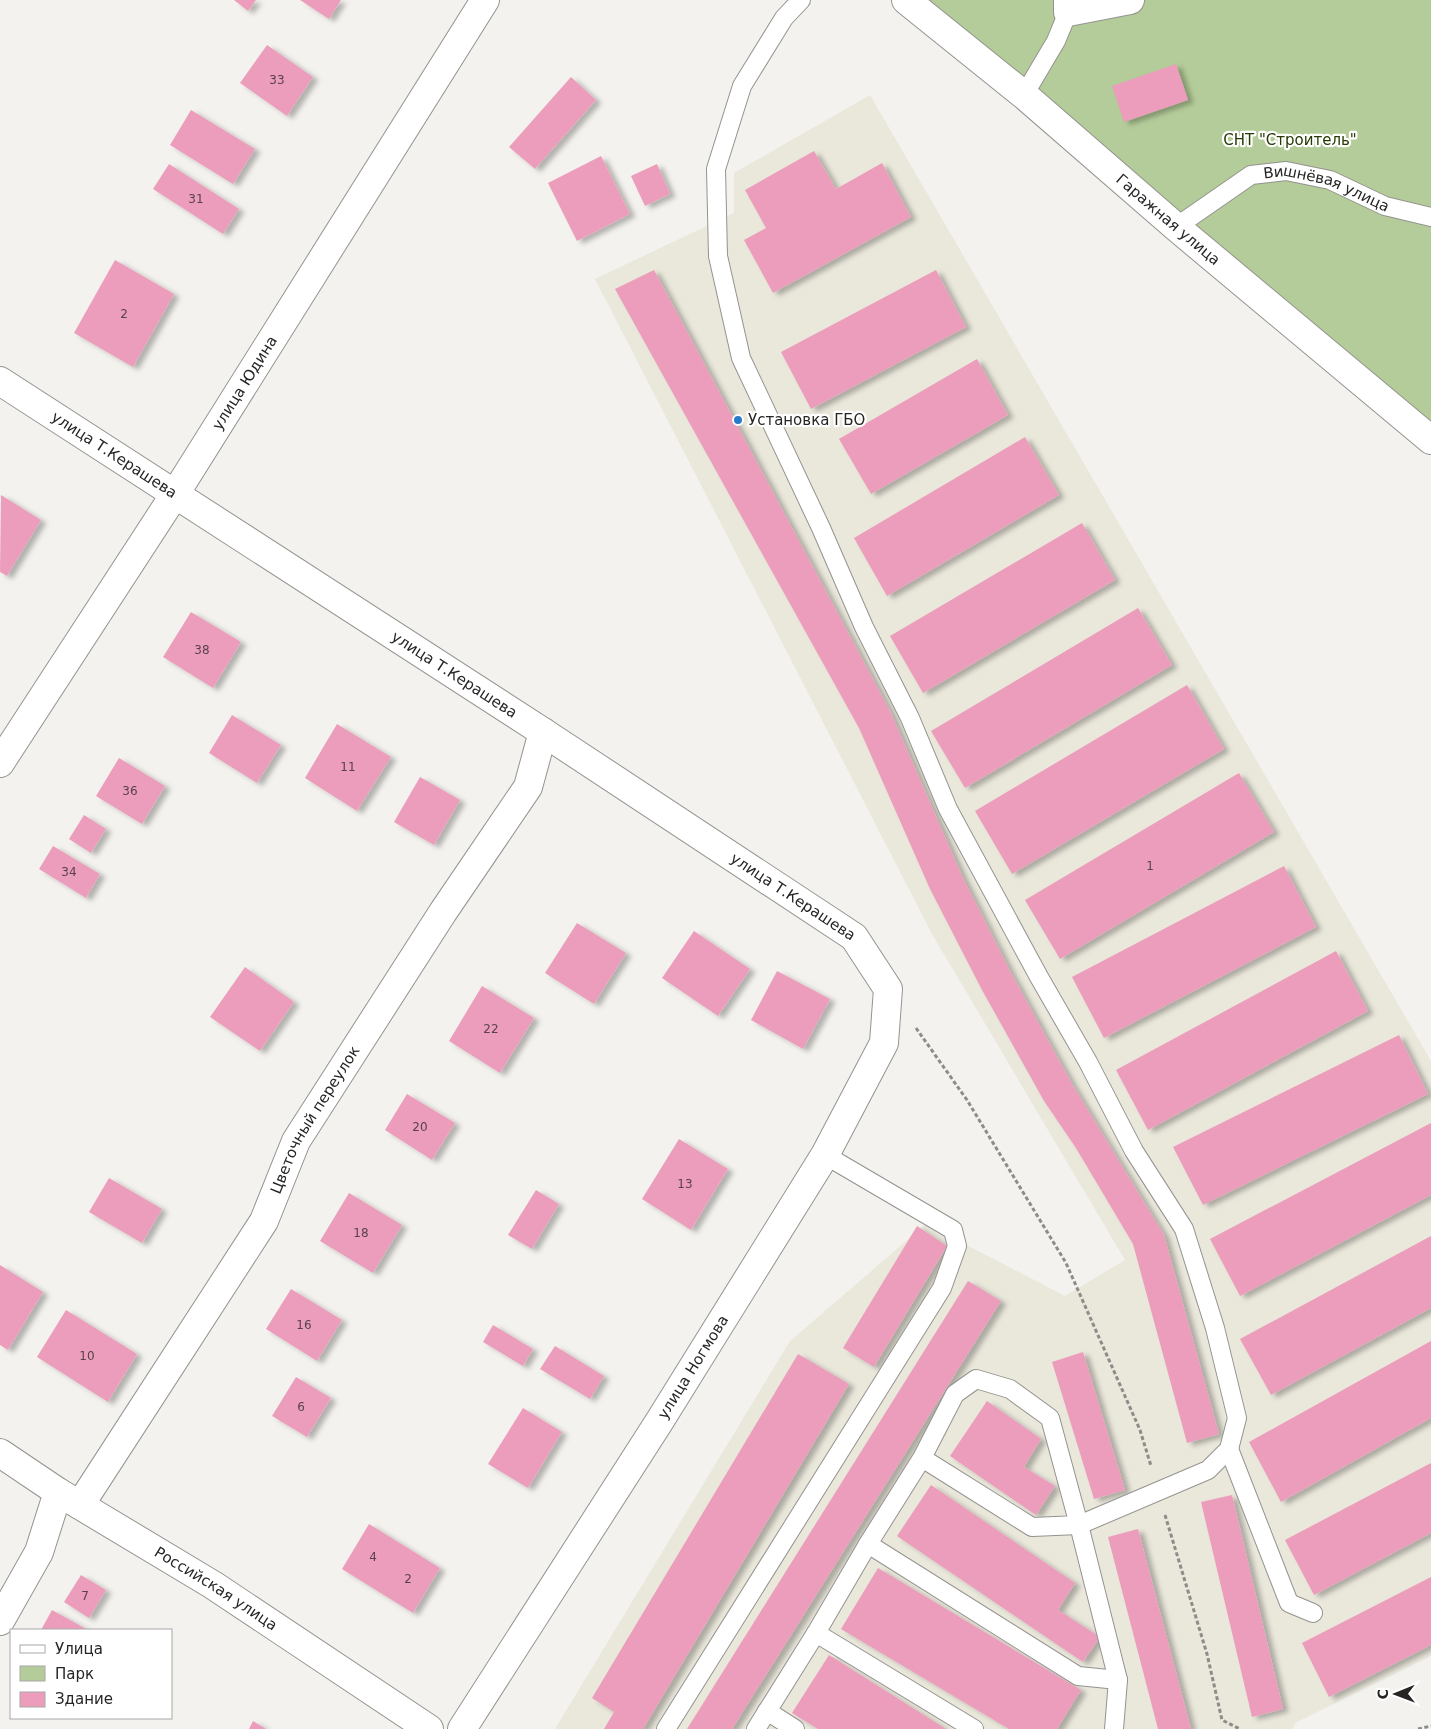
<svg xmlns="http://www.w3.org/2000/svg" width="1431" height="1729" viewBox="0 0 1431 1729" font-family="'DejaVu Sans',sans-serif">
	<style>
		.built { fill: #eae7db }
		.green { fill: #b4cc99 }
		.building { fill: #ec9dbb; filter: url(#shadow) }
		.lines { fill: none; stroke-linecap: round; stroke-linejoin: round }
		.lane-casing { stroke: #94938f; stroke-width: 20 }
		.street-casing { stroke: #94938f; stroke-width: 30 }
		.secondary-casing { stroke: #94938f; stroke-width: 30 }
		.path { stroke: #8d8c89; stroke-width: 3; stroke-dasharray: 4 2.5; stroke-linecap: butt }
		.lane { stroke: #fff; stroke-width: 18 }
		.street { stroke: #fff; stroke-width: 28 }
		.secondary { stroke: #fff; stroke-width: 28 }
		.poi-dot { fill: #277bc9; stroke: #fff; stroke-width: 2 }
		.labels { text-anchor: middle; dominant-baseline: central; stroke-width: 4.5; stroke-linejoin: round; paint-order: stroke }
		.number-label { font-size: 12px; fill: #58434a }
		.park-label { font-size: 15px; fill: #273a04; stroke: #fff }
		.street-label { font-size: 15px; fill: #262524; stroke: #fff }
		.poi-label { font-size: 15px; fill: #262524; stroke: #fff; text-anchor: start }
	</style>
	<defs>
		<filter id="shadow"><feDropShadow dx="5.5" dy="3" stdDeviation="2.5" flood-color="#0004"/></filter>
	</defs>
	<rect width="100%" height="100%" fill="#f3f2ee"/>
	<!-- built -->
	<path class="built" d="M870,95L1431,1061V1656L1295,1723L1293,1729H555L790,1341L926,1224L1065,1296L1125,1260L932,934L595,279L734,213V173Z"/>
	<!-- green -->
	<path class="green" d="M906,0H1431V440Z"/>
	<!-- building -->
	<g class="building">
		<path d="M234,0H256L248,11Z"/>
		<path d="M300,0H341L329,19Z"/>
		<path d="M267,45L313,77L287,116L240,83Z"/>
		<path d="M1176,64L1188,100L1124,122L1112,86Z"/>
		<path d="M571,77L596,100L535,169L509,147Z"/>
		<path d="M191,110L255,149L233,184L170,145Z"/>
		<path d="M814,151L836,189L882,163L911,217L773,293L744,240L766,228L745,190Z"/>
		<path d="M601,156L630,214L577,241L548,183Z"/>
		<path d="M169,164L239,209L223,234L153,189Z"/>
		<path d="M657,164L670,194L645,206L631,176Z"/>
		<path d="M115,260L174,294L133,367L74,333Z"/>
		<path d="M654,270L890,711L962,876L1011,973L1072,1084L1164,1235L1219,1434L1187,1443L1133,1244L1076,1148L1044,1101L982,990L930,889L859,728L615,289Z"/>
		<path d="M936,270L966,327L811,409L781,352Z"/>
		<path d="M977,359L1008,415L871,494L839,439Z"/>
		<path d="M1025,437L1059,495L887,596L854,538Z"/>
		<path d="M1,495L41,520L7,576L0,572Z"/>
		<path d="M1082,523L1115,580L923,693L890,636Z"/>
		<path d="M1138,608L1172,665L965,788L931,731Z"/>
		<path d="M191,612L241,642L213,688L163,657Z"/>
		<path d="M1187,685L1224,749L1012,874L975,811Z"/>
		<path d="M232,715L281,745L257,783L209,753Z"/>
		<path d="M337,724L391,757L357,811L305,778Z"/>
		<path d="M119,758L165,786L142,824L96,796Z"/>
		<path d="M1239,773L1274,832L1060,959L1025,900Z"/>
		<path d="M420,777L460,800L434,845L394,822Z"/>
		<path d="M84,815L106,829L91,853L69,839Z"/>
		<path d="M53,846L100,874L86,898L39,869Z"/>
		<path d="M1284,866L1316,927L1104,1038L1072,977Z"/>
		<path d="M577,923L626,953L594,1004L545,973Z"/>
		<path d="M694,931L750,969L718,1016L662,978Z"/>
		<path d="M1336,951L1368,1011L1148,1130L1116,1070Z"/>
		<path d="M245,967L294,1002L260,1051L210,1017Z"/>
		<path d="M777,971L830,999L803,1049L751,1020Z"/>
		<path d="M482,986L534,1018L500,1073L449,1041Z"/>
		<path d="M1399,1035L1428,1094L1203,1205L1173,1147Z"/>
		<path d="M407,1094L455,1123L432,1160L385,1130Z"/>
		<path d="M1431,1123V1195L1240,1296L1210,1239Z"/>
		<path d="M679,1139L728,1169L691,1230L642,1199Z"/>
		<path d="M109,1178L162,1209L142,1243L89,1212Z"/>
		<path d="M536,1190L559,1204L532,1249L508,1235Z"/>
		<path d="M349,1193L402,1225L373,1273L320,1241Z"/>
		<path d="M917,1226L947,1246L874,1367L843,1348Z"/>
		<path d="M1431,1236V1308L1271,1395L1240,1339Z"/>
		<path d="M0,1265L43,1292L8,1350L0,1345Z"/>
		<path d="M968,1281L1001,1301L732,1729H687Z"/>
		<path d="M291,1289L342,1320L317,1361L266,1329Z"/>
		<path d="M66,1310L137,1354L108,1402L37,1357Z"/>
		<path d="M493,1325L533,1349L523,1366L483,1342Z"/>
		<path d="M1431,1341V1418L1281,1502L1249,1442Z"/>
		<path d="M555,1346L604,1376L590,1399L540,1369Z"/>
		<path d="M1083,1352L1125,1490L1094,1499L1052,1362Z"/>
		<path d="M798,1354L849,1384L643,1729H604L614,1712L592,1698Z"/>
		<path d="M296,1377L331,1398L307,1437L272,1416Z"/>
		<path d="M987,1401L1041,1439L1024,1467L1055,1486L1036,1515L950,1456Z"/>
		<path d="M523,1408L562,1432L528,1488L488,1464Z"/>
		<path d="M1431,1463V1533L1314,1595L1285,1540Z"/>
		<path d="M931,1485L1075,1583L1058,1610L1100,1637L1083,1662L897,1536Z"/>
		<path d="M1232,1495L1283,1709L1252,1717L1201,1502Z"/>
		<path d="M369,1524L440,1568L413,1613L342,1569Z"/>
		<path d="M1138,1529L1191,1729H1158L1108,1537Z"/>
		<path d="M878,1568L1081,1690L1057,1729H1009L841,1629Z"/>
		<path d="M81,1575L106,1590L89,1618L64,1602Z"/>
		<path d="M1431,1577V1645L1329,1697L1302,1643Z"/>
		<path d="M52,1610L88,1630H41Z"/>
		<path d="M829,1655L946,1729H818L792,1713Z"/>
		<path d="M253,1721L266,1729H249Z"/>
	</g>
	<g class="lines">
		<defs>
			<g id="lane">
				<path d="M801,0L784,18L742,86L716,169L718,256L741,358L821,528L864,627L910,718L948,809L1039,977L1088,1062L1134,1151L1184,1229L1215,1328L1237,1418L1229,1449L1208,1470L1079,1525L1118,1680L1114,1729"/>
				<path d="M1024,95L1056,41L1068,12"/>
				<path id="s1" d="M1176,227L1251,175L1286,171L1330,180L1385,206L1431,217"/>
				<path d="M1229,1449L1289,1603L1313,1613"/>
				<path d="M868,1544L1078,1676L1118,1680"/>
				<path d="M816,1633L974,1729"/>
				<path d="M767,1711L795,1729"/>
				<path d="M666,1729L942,1288L957,1246L953,1230L825,1155"/>
				<path d="M756,1729L816,1633L868,1544L922,1458L955,1394L976,1379L1010,1389L1050,1418L1079,1525L1032,1527L922,1458"/>
			</g>
			<g id="street">
				<path d="M1068,0V12L1130,0"/>
				<path id="s2" d="M0,381L543,732L854,937L888,989L884,1043L825,1155L659,1422L462,1729"/>
				<path id="s3" d="M0,763L175,494L485,0"/>
				<path id="s4" d="M0,1453L58,1492L213,1585L429,1729"/>
				<path id="s5" d="M80,1505L264,1221L296,1141L443,912L528,787L543,732"/>
				<path d="M0,1621L39,1552L58,1492"/>
			</g>
			<g id="secondary">
				<path id="s6" d="M906,0L1024,95L1176,227L1431,440"/>
			</g>
		</defs>
		<!-- lane casing -->
		<use href="#lane" class="lane-casing"/>
		<!-- street casing -->
		<use href="#street" class="street-casing"/>
		<!-- secondary casing -->
		<use href="#secondary" class="secondary-casing"/>
		<!-- path -->
		<g class="path">
			<path d="M916,1028L967,1100L1066,1263L1140,1430L1151,1466"/>
			<path d="M1165,1515L1207,1654L1222,1720L1240,1729"/>
			<path d="M1418,1729L1431,1726"/>
		</g>
		<!-- lane -->
		<use href="#lane" class="lane"/>
		<!-- street -->
		<use href="#street" class="street"/>
		<!-- secondary -->
		<use href="#secondary" class="secondary"/>
	</g>
	<!-- markers -->
	<circle class="poi-dot" cx="738" cy="420" r="5"/>
	<g class="labels">
		<!-- number labels -->
		<g class="number-label">
			<text x="277" y="80">33</text>
			<text x="196" y="199">31</text>
			<text x="124" y="314">2</text>
			<text x="202" y="650">38</text>
			<text x="348" y="767">11</text>
			<text x="130" y="791">36</text>
			<text x="1150" y="866">1</text>
			<text x="69" y="872">34</text>
			<text x="491" y="1029">22</text>
			<text x="420" y="1127">20</text>
			<text x="685" y="1184">13</text>
			<text x="361" y="1233">18</text>
			<text x="304" y="1325">16</text>
			<text x="87" y="1356">10</text>
			<text x="301" y="1407">6</text>
			<text x="373" y="1557">4</text>
			<text x="408" y="1579">2</text>
			<text x="85" y="1596">7</text>
		</g>
		<!-- park labels -->
		<g class="park-label">
			<text x="1290" y="140">СНТ "Строитель"</text>
		</g>
		<!-- street labels -->
		<g class="street-label">
			<text stroke="none"><textPath href="#s1" startOffset="170">Вишнёвая улица</textPath></text>
			<text stroke="none"><textPath href="#s6" startOffset="342">Гаражная улица</textPath></text>
			<text stroke="none"><textPath href="#s3" startOffset="452">улица Юдина</textPath></text>
			<text stroke="none"><textPath href="#s2" startOffset="136">улица Т.Керашева</textPath></text>
			<text stroke="none"><textPath href="#s2" startOffset="541">улица Т.Керашева</textPath></text>
			<text stroke="none"><textPath href="#s2" startOffset="946">улица Т.Керашева</textPath></text>
			<text stroke="none"><textPath href="#s5" startOffset="452">Цветочный переулок</textPath></text>
			<text transform="translate(693 1367) rotate(-58)">улица Ногмова</text>
			<text stroke="none"><textPath href="#s4" startOffset="255">Российская улица</textPath></text>
		</g>
		<!-- poi labels -->
		<g class="poi-label">
			<text x="748" y="420">Установка ГБО</text>
		</g>
	</g>
	<!-- legend -->
	<rect x="10" y="1629" width="162" height="90" fill="#ffffff" stroke="#a8a8a7"/>
	<rect x="20" y="1645" width="25" height="8" fill="#ffffff" stroke="#a8a8a7"/>
	<text x="55" y="1654" font-size="15" fill="#262524">Улица</text>
	<rect x="20" y="1666" width="25" height="15" fill="#b4cc99" stroke="#a8a8a7"/>
	<text x="55" y="1679" font-size="15" fill="#262524">Парк</text>
	<rect x="20" y="1692" width="25" height="15" fill="#ec9dbb" stroke="#a8a8a7"/>
	<text x="55" y="1704" font-size="15" fill="#262524">Здание</text>
	<!-- north arrow -->
	<g transform="translate(1396 1694) rotate(269)" stroke="#ffffff" stroke-width="4" paint-order="stroke">
	<path d="M0-4L9 19L0 12L-9 19Z" fill="#262524"/>
	<text y="-8" font-size="14" font-weight="bold" text-anchor="middle" fill="#262524">С</text>
	</g>
</svg>
